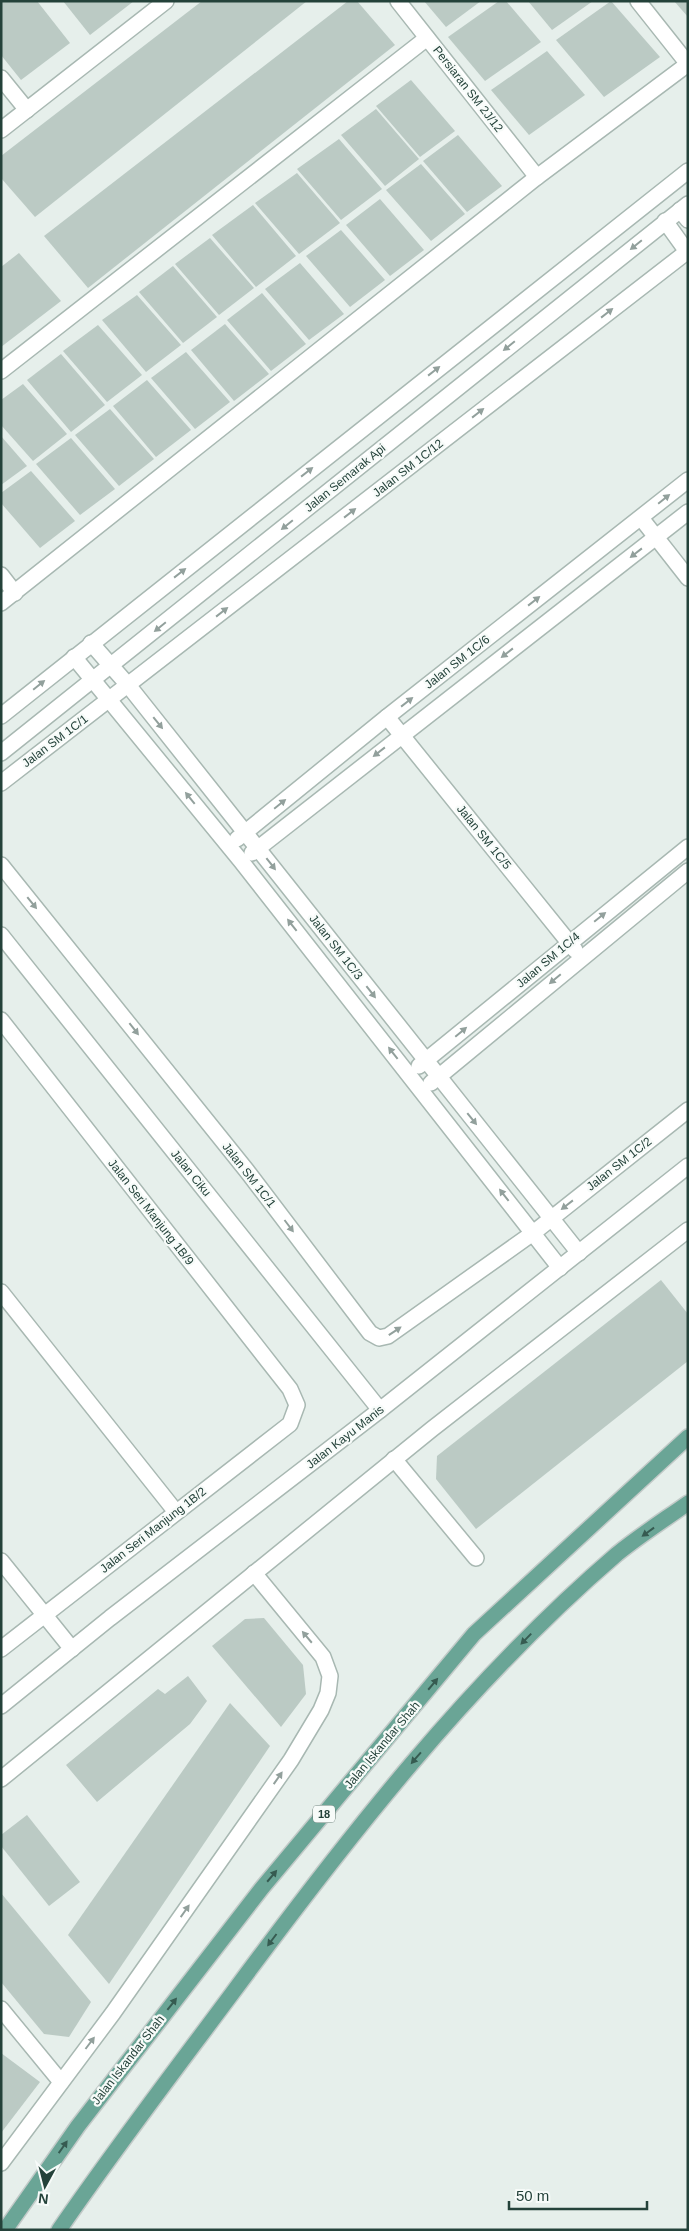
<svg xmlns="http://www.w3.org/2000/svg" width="689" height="2231" viewBox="0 0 689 2231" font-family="Helvetica,sans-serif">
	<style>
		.building { fill: #bbcac4 }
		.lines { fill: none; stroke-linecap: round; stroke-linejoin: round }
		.minor-casing { stroke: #a8b8b2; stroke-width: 18 }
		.tertiary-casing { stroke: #a8b8b2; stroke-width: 18 }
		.primary-casing { stroke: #c2cac8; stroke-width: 18 }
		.minor { stroke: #fff; stroke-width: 15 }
		.tertiary { stroke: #fff; stroke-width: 15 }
		.primary { stroke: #6aa596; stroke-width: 15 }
		.oneway { fill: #92a09c }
		.oneway2 { fill: #365b51 }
		.labels { text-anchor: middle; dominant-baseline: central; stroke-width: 4.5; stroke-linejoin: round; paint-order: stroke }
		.shield { fill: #f7fbf9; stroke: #637a73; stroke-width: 1 }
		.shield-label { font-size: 11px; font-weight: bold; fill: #24423a }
		.street-label { font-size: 12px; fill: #24423a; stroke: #f7fbf9 }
	</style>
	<rect width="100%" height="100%" fill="#e6efeb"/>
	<!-- building -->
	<g class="building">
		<path d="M1,1H37L70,43L21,80L1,55Z"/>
		<path d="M63,1H134L90,35Z"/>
		<path d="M202,1H307L35,217L1,178V156Z"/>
		<path d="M348,1H357L395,45L88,288L44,236Z"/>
		<path d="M424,1H481L446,27Z"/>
		<path d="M499,1H506L541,42L485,81L448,37Z"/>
		<path d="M528,1H593L552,30Z"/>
		<path d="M611,1L660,57L604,97L556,40Z"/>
		<path d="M674,1H688V17Z"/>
		<path d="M547,51L585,95L529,135L491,90Z"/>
		<path d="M411,80L455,131L420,157L376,106Z"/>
		<path d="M376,109L419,159L385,186L341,135Z"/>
		<path d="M458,135L502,186L467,212L423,161Z"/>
		<path d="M339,139L382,189L341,220L297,169Z"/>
		<path d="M421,164L465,214L431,241L386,190Z"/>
		<path d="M297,173L340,223L299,254L255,203Z"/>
		<path d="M380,199L424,250L390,276L346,225Z"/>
		<path d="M253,205L296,256L256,287L212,235Z"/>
		<path d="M341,230L385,280L350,307L306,256Z"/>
		<path d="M210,238L254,288L219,315L175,264Z"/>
		<path d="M19,253L61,301L1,347V267Z"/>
		<path d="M300,263L344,314L309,340L265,289Z"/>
		<path d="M173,266L217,317L183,343L139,292Z"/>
		<path d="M262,293L306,344L271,371L227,320Z"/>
		<path d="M137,295L181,345L146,372L102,320Z"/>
		<path d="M225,324L269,374L234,401L191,350Z"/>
		<path d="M98,325L142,375L107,402L63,351Z"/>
		<path d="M186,352L230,402L195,429L151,378Z"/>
		<path d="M61,354L105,405L71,432L27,380Z"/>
		<path d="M147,380L191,430L156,457L113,406Z"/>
		<path d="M23,384L67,434L33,461L1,425V400Z"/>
		<path d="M110,409L154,459L119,486L75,435Z"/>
		<path d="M1,436L27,466L1,485Z"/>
		<path d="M71,438L115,489L80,515L36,464Z"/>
		<path d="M31,471L75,521L40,548L1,503V493Z"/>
		<path d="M661,1280L688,1314V1361L476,1529L436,1479L437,1456Z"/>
		<path d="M264,1618L303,1665L306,1694L281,1727L212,1646L245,1619Z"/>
		<path d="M188,1676L207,1701L190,1724L97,1802L66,1765L158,1689L165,1694Z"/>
		<path d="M230,1703L270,1746L109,1984L68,1935Z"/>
		<path d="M27,1815L80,1882L49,1906L1,1846V1835Z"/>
		<path d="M1,1893L91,2002L69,2037L44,2034L1,1982Z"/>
		<path d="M1,2053L40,2082L1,2133Z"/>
	</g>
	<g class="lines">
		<defs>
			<g id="minor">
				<path d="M398,1L537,177"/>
				<path d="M638,1L688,64"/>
				<path d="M1,78L27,110"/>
				<path d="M1,130L166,1"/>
				<path d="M680,210L688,220"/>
				<path d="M665,221L688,253"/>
				<path d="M1,371L427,38"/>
				<path d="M641,518L688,578"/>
				<path d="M1,575L15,593"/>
				<path d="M1,603L537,177L688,64"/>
				<path d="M91,643L128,685L579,1253"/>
				<path d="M74,657L241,861L560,1268"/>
				<path d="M387,717L575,950"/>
				<path d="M1,783L688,251"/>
				<path d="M237,839L387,717L688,480"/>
				<path d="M252,853L688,512"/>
				<path d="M1,865L247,1171L370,1333L379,1338L388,1336L533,1233L688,1110"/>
				<path d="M1,1020L290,1389L297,1405L290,1424L1,1649"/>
				<path d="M419,1066L688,847"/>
				<path d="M431,1083L688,871"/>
				<path d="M1,1292L176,1512"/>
				<path d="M394,1459L476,1558"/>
				<path d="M1,1561L72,1649"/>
				<path d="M1,1779L432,1429L688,1230"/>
				<path d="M1,2009L61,2082"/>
				<path d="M1,2163L113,2013L291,1760L321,1710L328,1693L330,1676L323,1657L254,1573"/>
			</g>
			<g id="tertiary">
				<path d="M1,716L688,171"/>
				<path d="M1,753L688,204"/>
				<path d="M1,935L380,1410"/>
				<path d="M1,1706L110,1618L380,1410L688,1166"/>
			</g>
			<g id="primary">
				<path d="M5,2230L78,2126L262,1888L474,1634L688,1437"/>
				<path d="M59,2230C114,2150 173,2073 231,1995C347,1838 468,1682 617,1554C639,1536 664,1520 688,1503"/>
			</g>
		</defs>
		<!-- minor casing -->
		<use href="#minor" class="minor-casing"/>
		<!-- tertiary casing -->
		<use href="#tertiary" class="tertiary-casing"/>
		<!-- primary casing -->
		<use href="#primary" class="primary-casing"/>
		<!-- minor -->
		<use href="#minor" class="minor"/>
		<!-- tertiary -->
		<use href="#tertiary" class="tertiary"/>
		<!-- primary -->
		<use href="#primary" class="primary"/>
	</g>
	<!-- one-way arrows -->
	<defs><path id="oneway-solid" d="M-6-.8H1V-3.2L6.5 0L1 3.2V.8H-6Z" transform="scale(1.25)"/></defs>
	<g class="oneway">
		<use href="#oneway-solid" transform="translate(636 245) rotate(141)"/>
		<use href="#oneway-solid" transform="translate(607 313) rotate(-38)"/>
		<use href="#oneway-solid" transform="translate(509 346) rotate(141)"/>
		<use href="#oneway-solid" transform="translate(434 371) rotate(-38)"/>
		<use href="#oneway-solid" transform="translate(478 413) rotate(-38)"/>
		<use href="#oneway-solid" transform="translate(307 472) rotate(-38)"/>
		<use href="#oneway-solid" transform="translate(664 499) rotate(-39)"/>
		<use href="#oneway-solid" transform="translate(350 513) rotate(-38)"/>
		<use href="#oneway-solid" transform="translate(287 525) rotate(141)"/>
		<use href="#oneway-solid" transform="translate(636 553) rotate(142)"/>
		<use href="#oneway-solid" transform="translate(180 573) rotate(-38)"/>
		<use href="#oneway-solid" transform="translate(534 601) rotate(-38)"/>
		<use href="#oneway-solid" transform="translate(222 612) rotate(-38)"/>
		<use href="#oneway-solid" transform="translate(160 627) rotate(141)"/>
		<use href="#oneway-solid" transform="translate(507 653) rotate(142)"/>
		<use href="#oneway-solid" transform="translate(39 685) rotate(-39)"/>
		<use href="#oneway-solid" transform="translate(407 702) rotate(-38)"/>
		<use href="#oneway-solid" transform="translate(158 723) rotate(51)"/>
		<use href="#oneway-solid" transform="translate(379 752) rotate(142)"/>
		<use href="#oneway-solid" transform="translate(190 798) rotate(-129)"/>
		<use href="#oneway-solid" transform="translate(280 804) rotate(-39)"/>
		<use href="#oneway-solid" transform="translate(271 864) rotate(52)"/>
		<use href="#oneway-solid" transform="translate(32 903) rotate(51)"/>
		<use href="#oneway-solid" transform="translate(600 917) rotate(-39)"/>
		<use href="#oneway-solid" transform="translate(292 925) rotate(-128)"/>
		<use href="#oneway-solid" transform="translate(555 979) rotate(140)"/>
		<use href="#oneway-solid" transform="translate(371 992) rotate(52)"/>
		<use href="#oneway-solid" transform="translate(134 1029) rotate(52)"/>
		<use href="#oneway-solid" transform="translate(461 1032) rotate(-40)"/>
		<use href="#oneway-solid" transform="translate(393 1053) rotate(-128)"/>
		<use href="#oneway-solid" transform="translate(472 1119) rotate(51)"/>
		<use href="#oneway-solid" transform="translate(504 1195) rotate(-128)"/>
		<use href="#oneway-solid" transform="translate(567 1205) rotate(142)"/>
		<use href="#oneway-solid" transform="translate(289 1226) rotate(53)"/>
		<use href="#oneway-solid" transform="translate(395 1331) rotate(-34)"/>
		<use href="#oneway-solid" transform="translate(307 1637) rotate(-130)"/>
		<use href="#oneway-solid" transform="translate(278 1778) rotate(-55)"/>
		<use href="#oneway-solid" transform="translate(185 1911) rotate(-55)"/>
		<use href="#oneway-solid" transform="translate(90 2043) rotate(-53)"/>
	</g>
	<g class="oneway2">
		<use href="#oneway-solid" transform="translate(648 1532) rotate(144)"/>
		<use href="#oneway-solid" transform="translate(526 1639) rotate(134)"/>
		<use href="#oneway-solid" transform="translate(433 1684) rotate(-50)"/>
		<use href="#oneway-solid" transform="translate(416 1758) rotate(131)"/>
		<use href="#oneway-solid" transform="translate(272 1876) rotate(-50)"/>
		<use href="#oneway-solid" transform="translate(272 1940) rotate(127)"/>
		<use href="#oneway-solid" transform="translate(172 2004) rotate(-52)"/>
		<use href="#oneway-solid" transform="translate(63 2147) rotate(-55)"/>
	</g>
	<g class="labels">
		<!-- shield labels -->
		<rect class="shield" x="313" y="1805.5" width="22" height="17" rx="4"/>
		<g class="shield-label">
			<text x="324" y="1814">18</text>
		</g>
		<!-- street labels -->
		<g class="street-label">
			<text transform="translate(468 89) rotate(52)">Persiaran SM 2J/12</text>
			<text transform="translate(408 468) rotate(-38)">Jalan SM 1C/12</text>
			<text transform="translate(345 478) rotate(-39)">Jalan Semarak Api</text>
			<text transform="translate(457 662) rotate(-38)">Jalan SM 1C/6</text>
			<text transform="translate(55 741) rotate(-37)">Jalan SM 1C/1</text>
			<text transform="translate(484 837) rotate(51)">Jalan SM 1C/5</text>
			<text transform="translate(336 947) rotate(52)">Jalan SM 1C/3</text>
			<text transform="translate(548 960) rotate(-40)">Jalan SM 1C/4</text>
			<text transform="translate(619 1164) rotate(-38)">Jalan SM 1C/2</text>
			<text transform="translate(191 1173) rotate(51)">Jalan Ciku</text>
			<text transform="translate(249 1175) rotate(52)">Jalan SM 1C/1</text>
			<text transform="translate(151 1212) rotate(52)">Jalan Seri Manjung 1B/9</text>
			<text transform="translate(345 1437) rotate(-38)">Jalan Kayu Manis</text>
			<text transform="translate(153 1530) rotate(-38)">Jalan Seri Manjung 1B/2</text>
			<text transform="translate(382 1745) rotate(-50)">Jalan Iskandar Shah</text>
			<text transform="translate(128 2060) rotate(-52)">Jalan Iskandar Shah</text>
		</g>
	</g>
	<!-- border -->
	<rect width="689" height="2231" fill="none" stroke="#24423a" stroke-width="5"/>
	<!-- north arrow -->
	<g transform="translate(45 2186) rotate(187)" stroke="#f7fbf9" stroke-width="4" paint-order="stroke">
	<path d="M0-4L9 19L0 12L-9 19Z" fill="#24423a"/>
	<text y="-8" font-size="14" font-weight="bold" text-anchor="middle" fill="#24423a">N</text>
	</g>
	<!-- scale -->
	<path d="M509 2201v8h138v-8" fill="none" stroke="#24423a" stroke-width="2.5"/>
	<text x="516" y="2201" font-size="15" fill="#24423a" stroke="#f7fbf9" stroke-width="4" paint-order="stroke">50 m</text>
</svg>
